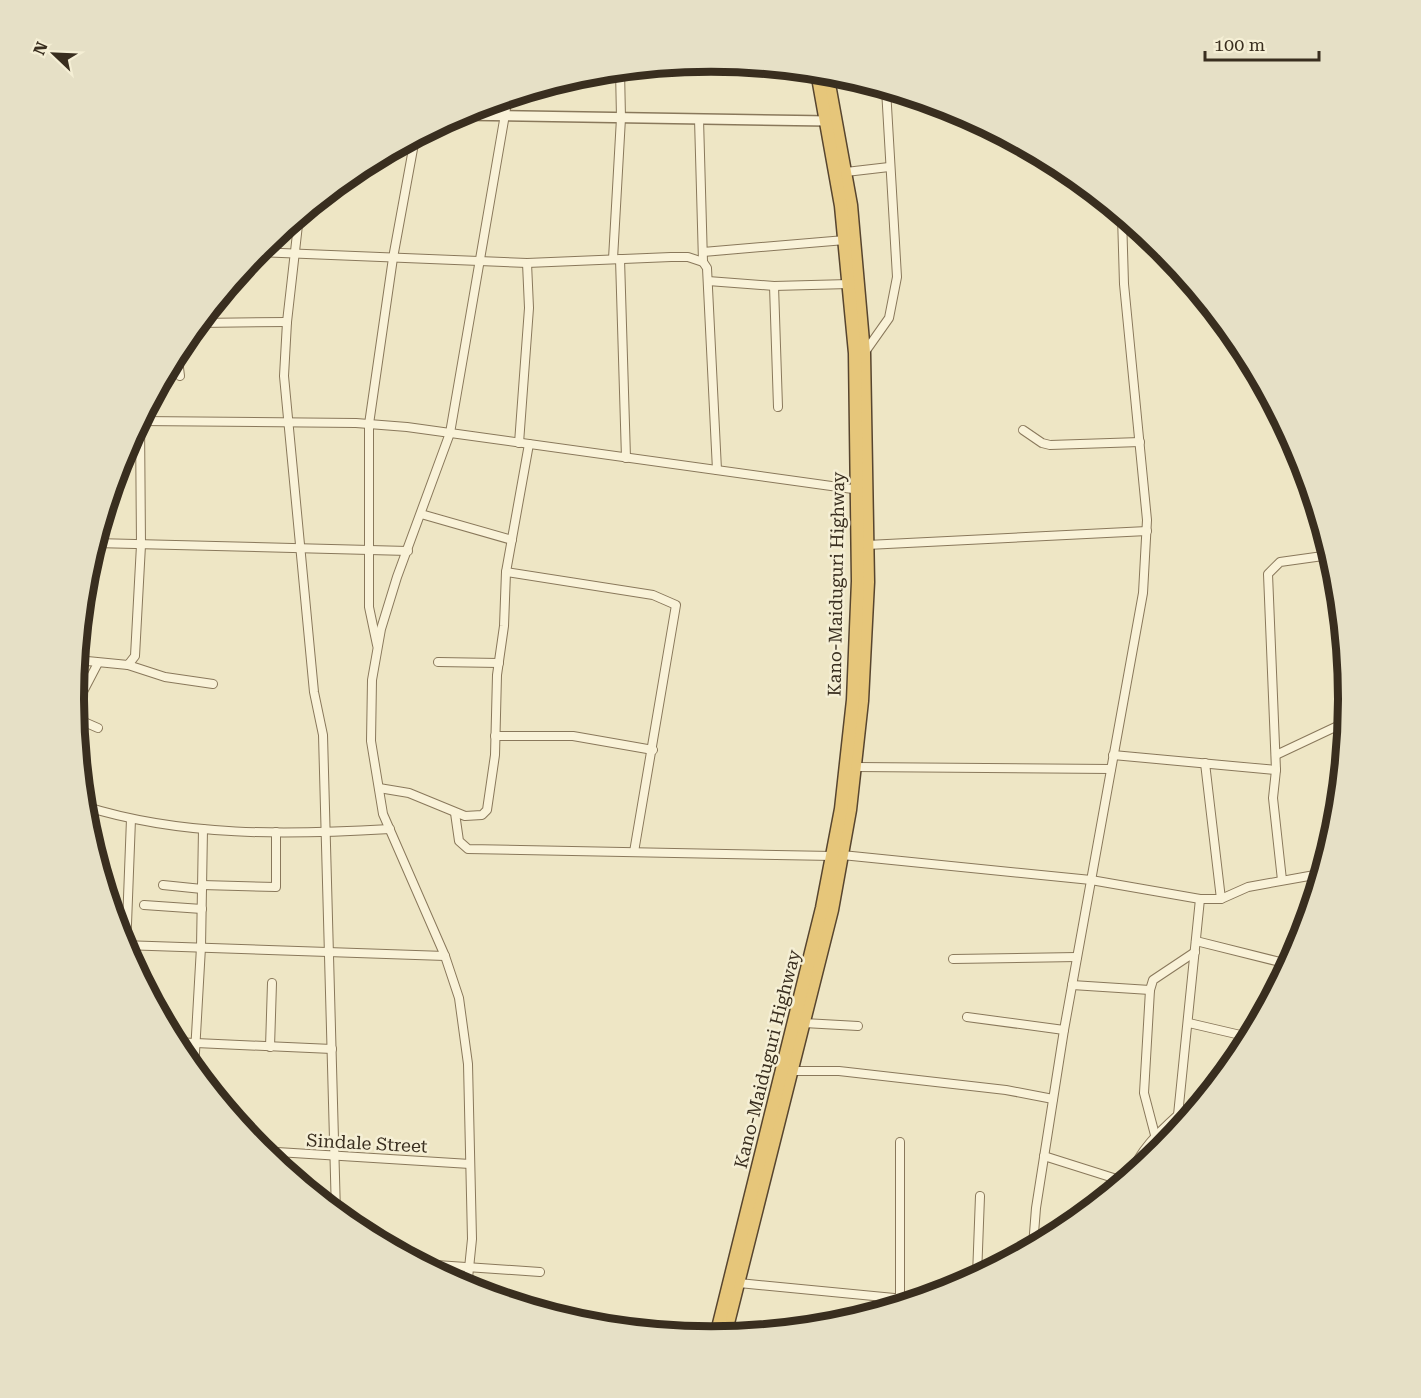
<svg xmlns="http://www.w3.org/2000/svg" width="1421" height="1398" viewBox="0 0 1421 1398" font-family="'Roboto Serif',serif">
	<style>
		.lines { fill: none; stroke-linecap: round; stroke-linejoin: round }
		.minor-casing { stroke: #89785b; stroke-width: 10 }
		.tertiary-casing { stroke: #89785b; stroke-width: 12 }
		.trunk-casing { stroke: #57452f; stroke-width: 15 }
		.minor { stroke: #f9f2d8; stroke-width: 8 }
		.tertiary { stroke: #f9f2d8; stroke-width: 9 }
		.trunk { stroke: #e6c67a; stroke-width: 12 }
		.labels { text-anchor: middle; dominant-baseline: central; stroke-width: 5; stroke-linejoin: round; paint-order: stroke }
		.street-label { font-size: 18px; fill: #392e1f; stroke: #f5efd5 }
		.rim { fill: none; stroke: #392e1f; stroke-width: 8 }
	</style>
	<rect width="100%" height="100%" fill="#eee6c5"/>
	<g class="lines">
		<defs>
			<g id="minor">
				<path d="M699,119L703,262L707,268L717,470"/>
				<path d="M846,172L889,167"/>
				<path d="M299,216L287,322L284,376L314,692L323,735L336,1213"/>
				<path d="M257,252L527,263L671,257H688L703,262"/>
				<path d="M703,252L845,240"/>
				<path d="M613,259L621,118L620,70"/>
				<path d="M620,259L626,458"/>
				<path d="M708,281L774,286L849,284"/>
				<path d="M774,286L778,407"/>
				<path d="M198,323L287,322"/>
				<path d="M177,351L180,376"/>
				<path d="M865,352L889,318L897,277L886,89"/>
				<path d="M140,421L356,423L407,427L860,490"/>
				<path d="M1023,430L1042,443L1050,445L1140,442"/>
				<path d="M519,443L529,308L527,263"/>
				<path d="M421,514L512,540"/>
				<path d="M95,543L408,551"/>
				<path d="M867,545L1147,531"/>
				<path d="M506,572L653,595L676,605L634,852"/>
				<path d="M377,645L369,607V424L393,258L415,138"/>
				<path d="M77,660L128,665L135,656L141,545L140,421"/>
				<path d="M438,662L499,663"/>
				<path d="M128,665L165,677L213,684"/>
				<path d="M74,709L98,663"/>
				<path d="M75,718L98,728"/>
				<path d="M495,736H573L653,750"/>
				<path d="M1113,755L1276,770"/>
				<path d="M1276,755L1346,722"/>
				<path d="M1205,763L1221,899"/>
				<path d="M856,767L1111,769"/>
				<path d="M379,788L409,793L465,816L482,815L487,810L495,755L497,675L504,626L506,572L529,444"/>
				<path d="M84,806C182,837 288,835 390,829"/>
				<path d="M455,813L459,841L468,849L833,856"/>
				<path d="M842,855L1091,880L1200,899H1221L1248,887L1320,874"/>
				<path d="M1282,880L1273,798L1276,770L1268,574L1280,562L1330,555"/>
				<path d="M163,885L202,889"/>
				<path d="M202,885L276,887V832"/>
				<path d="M144,905L202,909"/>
				<path d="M1196,941L1288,964"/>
				<path d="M122,945L445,956"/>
				<path d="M126,950L131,819"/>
				<path d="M953,959L1077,957"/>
				<path d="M1072,985L1150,990"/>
				<path d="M967,1017L1064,1030"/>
				<path d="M804,1023L858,1026"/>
				<path d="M1189,1023L1249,1037"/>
				<path d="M174,1042L332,1049"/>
				<path d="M270,1047L272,983"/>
				<path d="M194,1070L201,947L203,829"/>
				<path d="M792,1071H839L1006,1090L1053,1099"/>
				<path d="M1178,1115L1189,1116"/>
				<path d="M1155,1135L1144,1093L1150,990L1153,980L1195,952"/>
				<path d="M261,1151L470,1164"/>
				<path d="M1044,1156L1123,1181"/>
				<path d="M1130,1176C1140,1150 1157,1134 1178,1115L1200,899"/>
				<path d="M1033,1246L1036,1208L1064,1030L1143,593L1147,520L1124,284L1122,216"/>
				<path d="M422,1264L540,1272"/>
				<path d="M977,1276L980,1196"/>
				<path d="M739,1283L915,1300"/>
				<path d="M467,1288L472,1239L468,1064L459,998L445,956L383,814L371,741L372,680L381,629L397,577L450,433L508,97"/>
				<path d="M900,1298V1142"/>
			</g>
			<path id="tertiary" d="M457,115L829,121"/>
			<g id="trunk">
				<path d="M725,1335L832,910L850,810L862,701L868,582L864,353L851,205L827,73"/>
				<path d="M716,1336L822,908L841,809L853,700L858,581L855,353L841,206L817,72"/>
			</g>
		</defs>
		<!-- minor casing -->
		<use href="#minor" class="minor-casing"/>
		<!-- tertiary casing -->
		<use href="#tertiary" class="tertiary-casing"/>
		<!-- trunk casing -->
		<use href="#trunk" class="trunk-casing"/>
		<!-- minor -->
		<use href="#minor" class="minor"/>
		<!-- tertiary -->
		<use href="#tertiary" class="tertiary"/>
		<!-- trunk -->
		<use href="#trunk" class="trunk"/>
	</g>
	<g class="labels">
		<!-- street labels -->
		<g class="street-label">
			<text transform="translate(836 584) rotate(-89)">Kano-Maiduguri Highway</text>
			<text transform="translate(767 1059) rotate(-76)">Kano-Maiduguri Highway</text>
			<text transform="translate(367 1143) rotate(3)">Sindale Street</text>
		</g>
	</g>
	<!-- crop -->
	<path d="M0 0H1421V1398H0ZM84 699a627 627 0 1 1 1254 0a627 627 0 1 1-1254 0Z" fill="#e6e0c6" fill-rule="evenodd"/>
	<path class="rim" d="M84 699a627 627 0 1 1 1254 0a627 627 0 1 1-1254 0Z"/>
	<!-- north arrow -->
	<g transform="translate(54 54) rotate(293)" stroke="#f5efd5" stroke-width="4.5" paint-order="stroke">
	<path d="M0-4.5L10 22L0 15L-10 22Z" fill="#392e1f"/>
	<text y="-9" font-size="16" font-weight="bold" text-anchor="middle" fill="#392e1f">N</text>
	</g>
	<!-- scale -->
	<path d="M1205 51v9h114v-9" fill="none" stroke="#392e1f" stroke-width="3"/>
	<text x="1214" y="51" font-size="18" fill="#392e1f" stroke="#f5efd5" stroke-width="4.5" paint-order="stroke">100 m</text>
</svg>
